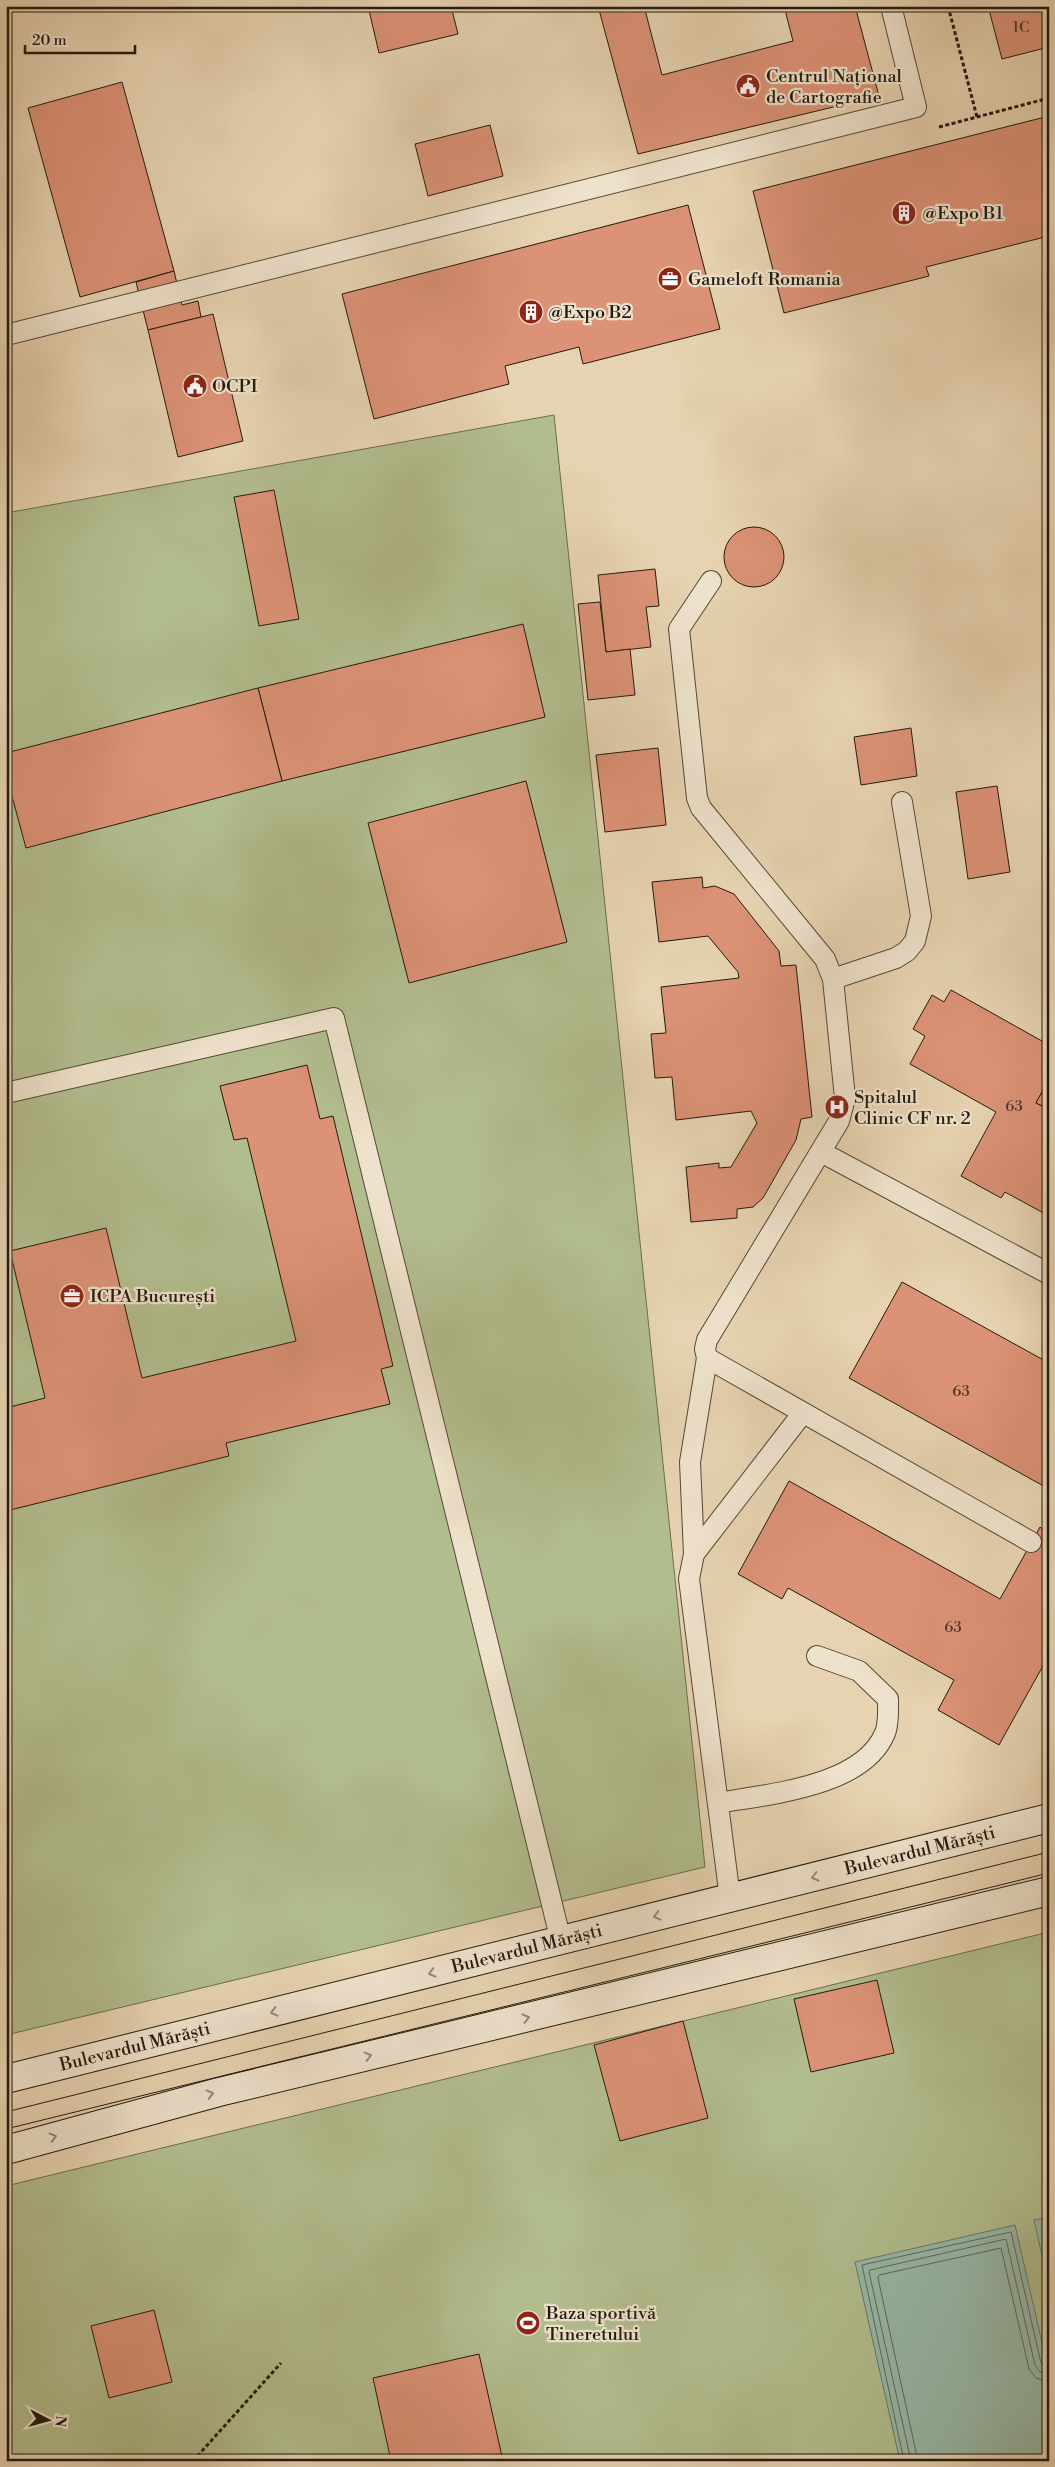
<svg xmlns="http://www.w3.org/2000/svg" width="1055" height="2467" viewBox="0 0 1055 2467" font-family="'Libre Bodoni',serif">
	<style>
		.green { fill: #b2bd8e; stroke: #6a6c50 }
		.water { fill: #97b8a7; stroke: #68796b }
		.lines { fill: none; stroke-linecap: round; stroke-linejoin: round }
		.shore { stroke: #5c695c; stroke-width: 1 }
		.building { fill: #dc9276; stroke: #221a11 }
		.lane-casing { stroke: #534839; stroke-width: 22 }
		.secondary-casing { stroke: #221a11; stroke-width: 30 }
		.path { stroke: #221a11; stroke-width: 3; stroke-dasharray: 4 2.5; stroke-linecap: butt }
		.lane { stroke: #efe2cc; stroke-width: 20 }
		.secondary { stroke: #efe2cc; stroke-width: 28 }
		.tram { stroke: #221a11; stroke-width: 1 }
		.oneway { stroke: #938878 }
		.labels { text-anchor: middle; dominant-baseline: central; stroke-width: 4.5; stroke-linejoin: round; paint-order: stroke }
		.number-label { font-size: 15px; fill: #50382a }
		.poi-label { font-size: 18px; fill: #221a11; stroke: #efe2cc; text-anchor: start }
		.street-label { font-size: 18px; fill: #221a11; stroke: #efe2cc }
	</style>
	<rect width="100%" height="100%" fill="#e7d3b1"/>
	<filter id="stains"><feTurbulence type="fractalNoise" baseFrequency=".004" numOctaves="4"/><feColorMatrix values="0 0 0 0 .2 0 0 0 0 .09 0 0 0 0 .02 0 0 0 .5 -.17"/></filter>
	<radialGradient id="worn" r=".72"><stop offset=".6" stop-color="#630" stop-opacity="0"/><stop offset="1" stop-color="#630" stop-opacity=".3"/></radialGradient>
	<!-- green -->
	<g class="green">
		<path d="M554,415L705,1867L6,2035V513Z"/>
		<path d="M1049,1932V2461H6V2186Z"/>
	</g>
	<!-- water -->
	<g class="water">
		<path d="M1049,2217V2287L1034,2220Z"/>
		<path d="M1015,2225L1049,2373V2461H900L855,2262Z"/>
	</g>
	<g class="lines">
		<!-- shore -->
		<g class="shore">
			<path d="M904,2461L862,2265L1011,2232L1041,2363L1049,2368"/>
			<path d="M911,2461L869,2272L870,2270L1006,2239L1035,2365L1040,2372L1049,2374"/>
			<path d="M918,2461L878,2278L879,2275L1001,2248L1029,2369L1036,2378L1049,2382"/>
		</g>
	</g>
	<!-- building -->
	<g class="building">
		<path d="M368,6H451L458,34L379,53Z"/>
		<path d="M598,6H644L662,75L793,41L784,6H855L879,96L638,154Z"/>
		<path d="M988,6H1049V47L1002,59Z"/>
		<path d="M122,82L174,271L80,297L28,108Z"/>
		<path d="M1049,116V236L926,267L929,276L784,313L753,191Z"/>
		<path d="M490,125L503,176L428,196L415,144Z"/>
		<path d="M688,205L720,329L583,364L579,347L505,366L509,384L374,419L342,294Z"/>
		<path d="M174,271L182,305L198,301L201,317L148,330L136,282Z"/>
		<path d="M213,314L243,441L178,457L148,330Z"/>
		<path d="M274,490L299,619L259,626L234,497Z"/>
		<circle cx="754" cy="557" r="30"/>
		<path d="M655,569L659,606L646,607L651,647L606,652L598,575Z"/>
		<path d="M600,602L606,652L630,649L635,695L588,700L578,604Z"/>
		<path d="M523,624L545,717L282,781L258,688Z"/>
		<path d="M258,688L282,781L26,848L6,774V753Z"/>
		<path d="M911,728L917,776L861,785L854,737Z"/>
		<path d="M658,748L666,825L605,832L596,755Z"/>
		<path d="M526,781L567,942L409,983L368,823Z"/>
		<path d="M997,786L1010,872L968,879L956,792Z"/>
		<path d="M702,877L703,888L715,886L734,894L779,951L781,966L796,965L812,1117L801,1119L796,1140L763,1198L753,1207L737,1209V1218L691,1222L686,1167L719,1163V1168L731,1167L757,1123L751,1111L676,1120L672,1077L655,1078L651,1034L666,1033L661,987L739,978L738,972L708,936L659,942L652,882Z"/>
		<path d="M951,990L1049,1045V1079L1036,1103L1049,1109V1216L1005,1192L1001,1198L961,1176L996,1112L910,1064L925,1036L913,1029L932,995L944,1002Z"/>
		<path d="M307,1065L320,1119L333,1116L393,1366L381,1369L390,1404L226,1443L229,1456L6,1511V1408L45,1398L10,1251L106,1228L142,1378L296,1341L247,1138L234,1140L220,1086Z"/>
		<path d="M1049,1079V1109L1036,1103Z"/>
		<path d="M902,1282L1049,1363V1489L849,1378Z"/>
		<path d="M789,1481L1000,1599L1040,1527L1046,1532L1049,1528V1655L999,1745L938,1710L954,1680L788,1588L782,1599L738,1574Z"/>
		<path d="M877,1980L894,2053L811,2072L794,1999Z"/>
		<path d="M683,2021L708,2118L620,2141L594,2045Z"/>
		<path d="M154,2310L172,2382L109,2398L91,2326Z"/>
		<path d="M479,2354L503,2461H391L373,2378Z"/>
	</g>
	<g class="lines">
		<defs>
			<g id="lane">
				<path d="M6,335L916,107L891,6"/>
				<path d="M711,581L679,629L697,798L701,808L825,959L833,979L845,1098L839,1121L707,1340L705,1349L707,1358L1031,1542"/>
				<path d="M833,979L896,958L907,951L915,941L921,916L902,802"/>
				<path d="M6,1093L334,1018L561,1941"/>
				<path d="M821,1152L1049,1274"/>
				<path d="M694,1554L690,1462L707,1358"/>
				<path d="M718,1803C768,1794 863,1787 885,1733C889,1724 888,1709 888,1699L859,1671L817,1656"/>
				<path d="M730,1898L689,1579L694,1554L802,1414"/>
			</g>
			<g id="secondary">
				<path d="M6,2079L1049,1818"/>
				<path d="M6,2150L219,2092L1049,1891"/>
			</g>
		</defs>
		<!-- lane casing -->
		<use href="#lane" class="lane-casing"/>
		<!-- secondary casing -->
		<use href="#secondary" class="secondary-casing"/>
		<!-- path -->
		<g class="path">
			<path d="M948,6L977,117"/>
			<path d="M939,127L1049,98"/>
			<path d="M193,2461L281,2363"/>
		</g>
		<!-- lane -->
		<use href="#lane" class="lane"/>
		<!-- secondary -->
		<use href="#secondary" class="secondary"/>
		<!-- tram -->
		<g class="tram">
			<path d="M6,2112L1049,1852"/>
			<path d="M6,2129L1049,1873"/>
		</g>
	</g>
	<!-- one-way arrows -->
	<defs><path id="oneway-chevron" d="M-2-3.5L2.5 0L-2 3.5" fill="none" stroke-width="1.6" stroke-linecap="round" stroke-linejoin="round" transform="scale(1.25)"/></defs>
	<g class="oneway">
		<use href="#oneway-chevron" transform="translate(815 1877) rotate(166)"/>
		<use href="#oneway-chevron" transform="translate(657 1916) rotate(166)"/>
		<use href="#oneway-chevron" transform="translate(432 1973) rotate(166)"/>
		<use href="#oneway-chevron" transform="translate(274 2012) rotate(166)"/>
		<use href="#oneway-chevron" transform="translate(526 2018) rotate(-14)"/>
		<use href="#oneway-chevron" transform="translate(368 2056) rotate(-14)"/>
		<use href="#oneway-chevron" transform="translate(210 2094) rotate(-15)"/>
		<use href="#oneway-chevron" transform="translate(53 2137) rotate(-15)"/>
	</g>
	<!-- icons -->
	<defs>
		<symbol id="civic-disc" viewBox="-11 -11 22 22"><circle r="9.5" fill="#8f2418" stroke="#efe2cc"/><path d="M-.6-6.5H3V-4.5H.6V-3L4-1V1h2V6H-6V1h2V-1L-.6-3ZM-1.2 2.5V6h2.4V2.5Z" fill="#fff"/></symbol>
		<symbol id="building-disc" viewBox="-11 -11 22 22"><circle r="9.5" fill="#8f2418" stroke="#efe2cc"/><path d="M-4-6H4V6H1V3H-1V6H-4ZM-2.5-4.3h1.7v1.8h-1.7ZM.8-4.3h1.7v1.8H.8ZM-2.5-1h1.7V.8h-1.7ZM.8-1h1.7V.8H.8Z" fill="#fff"/></symbol>
		<symbol id="office-disc" viewBox="-11 -11 22 22"><circle r="9.5" fill="#8f2418" stroke="#efe2cc"/><path d="M-6-3h4V-5.5h4V-3h4V5H-6ZM-1-4.5V-3h2v-1.5ZM-6 0V1H6V0Z" fill="#fff"/></symbol>
		<symbol id="hospital-disc" viewBox="-11 -11 22 22"><circle r="9.5" fill="#8f2418" stroke="#efe2cc"/><path d="M-5-5h3v3.5h4V-5h3V5h-3V1.5h-4V5h-3Z" fill="#fff"/></symbol>
		<symbol id="stadium-disc" viewBox="-11 -11 22 22"><circle r="9.5" fill="#8f2418" stroke="#efe2cc"/><path d="M0-5a6.5 5 0 1 0 0 10a6.5 5 0 1 0 0-10ZM-3.5-1.8h7v3.6h-7Z" fill="#fff"/></symbol>
	</defs>
	<g fill-rule="evenodd">
		<use href="#civic-disc" x="734" y="72" width="28" height="28"/>
		<use href="#building-disc" x="890" y="199" width="28" height="28"/>
		<use href="#office-disc" x="656" y="265" width="28" height="28"/>
		<use href="#building-disc" x="517" y="298" width="28" height="28"/>
		<use href="#civic-disc" x="181" y="372" width="28" height="28"/>
		<use href="#hospital-disc" x="823" y="1093" width="28" height="28"/>
		<use href="#office-disc" x="58" y="1282" width="28" height="28"/>
		<use href="#stadium-disc" x="514" y="2309" width="28" height="28"/>
	</g>
	<g class="labels">
		<!-- number labels -->
		<g class="number-label">
			<text x="1021" y="27">1C</text>
			<text x="1014" y="1106">63</text>
			<text x="961" y="1391">63</text>
			<text x="953" y="1627">63</text>
		</g>
		<!-- poi labels -->
		<g class="poi-label">
			<text x="766" y="76">Centrul Național<tspan x="766" dy="21">de Cartografie</tspan></text>
			<text x="922" y="213">@Expo B1</text>
			<text x="688" y="279">Gameloft Romania</text>
			<text x="548" y="312">@Expo B2</text>
			<text x="212" y="386">OCPI</text>
			<text x="854" y="1097">Spitalul<tspan x="854" dy="21">Clinic CF nr. 2</tspan></text>
			<text x="90" y="1296">ICPA București</text>
			<text x="546" y="2313">Baza sportivă<tspan x="546" dy="21">Tineretului</tspan></text>
		</g>
		<!-- street labels -->
		<g class="street-label">
			<text transform="translate(920 1851) rotate(-14)">Bulevardul Mărăști</text>
			<text transform="translate(527 1949) rotate(-14)">Bulevardul Mărăști</text>
			<text transform="translate(135 2047) rotate(-14)">Bulevardul Mărăști</text>
		</g>
	</g>
	<!-- margin -->
	<rect width="1055" height="2467" fill="none" stroke="#e7d3b1" stroke-width="25"/>
	<rect x="8" y="8" width="1040" height="2452" fill="none" stroke="#221a11" stroke-width="2.5"/>
	<rect x="12" y="12" width="1030" height="2442" fill="none" stroke="#221a11"/>
	<!-- north arrow -->
	<g transform="translate(48 2420) rotate(96)" stroke="#efe2cc" stroke-width="4" paint-order="stroke">
	<path d="M0-4L9 19L0 12L-9 19Z" fill="#221a11"/>
	<text y="-8" font-size="14" font-weight="bold" text-anchor="middle" fill="#221a11">N</text>
	</g>
	<!-- scale -->
	<path d="M25 45v8h110v-8" fill="none" stroke="#221a11" stroke-width="2.5"/>
	<text x="32" y="45" font-size="15" fill="#221a11" stroke="#efe2cc" stroke-width="4" paint-order="stroke">20 m</text>
	<rect width="100%" height="100%" filter="url(#stains)"/>
	<rect width="100%" height="100%" fill="url(#worn)"/>
</svg>
